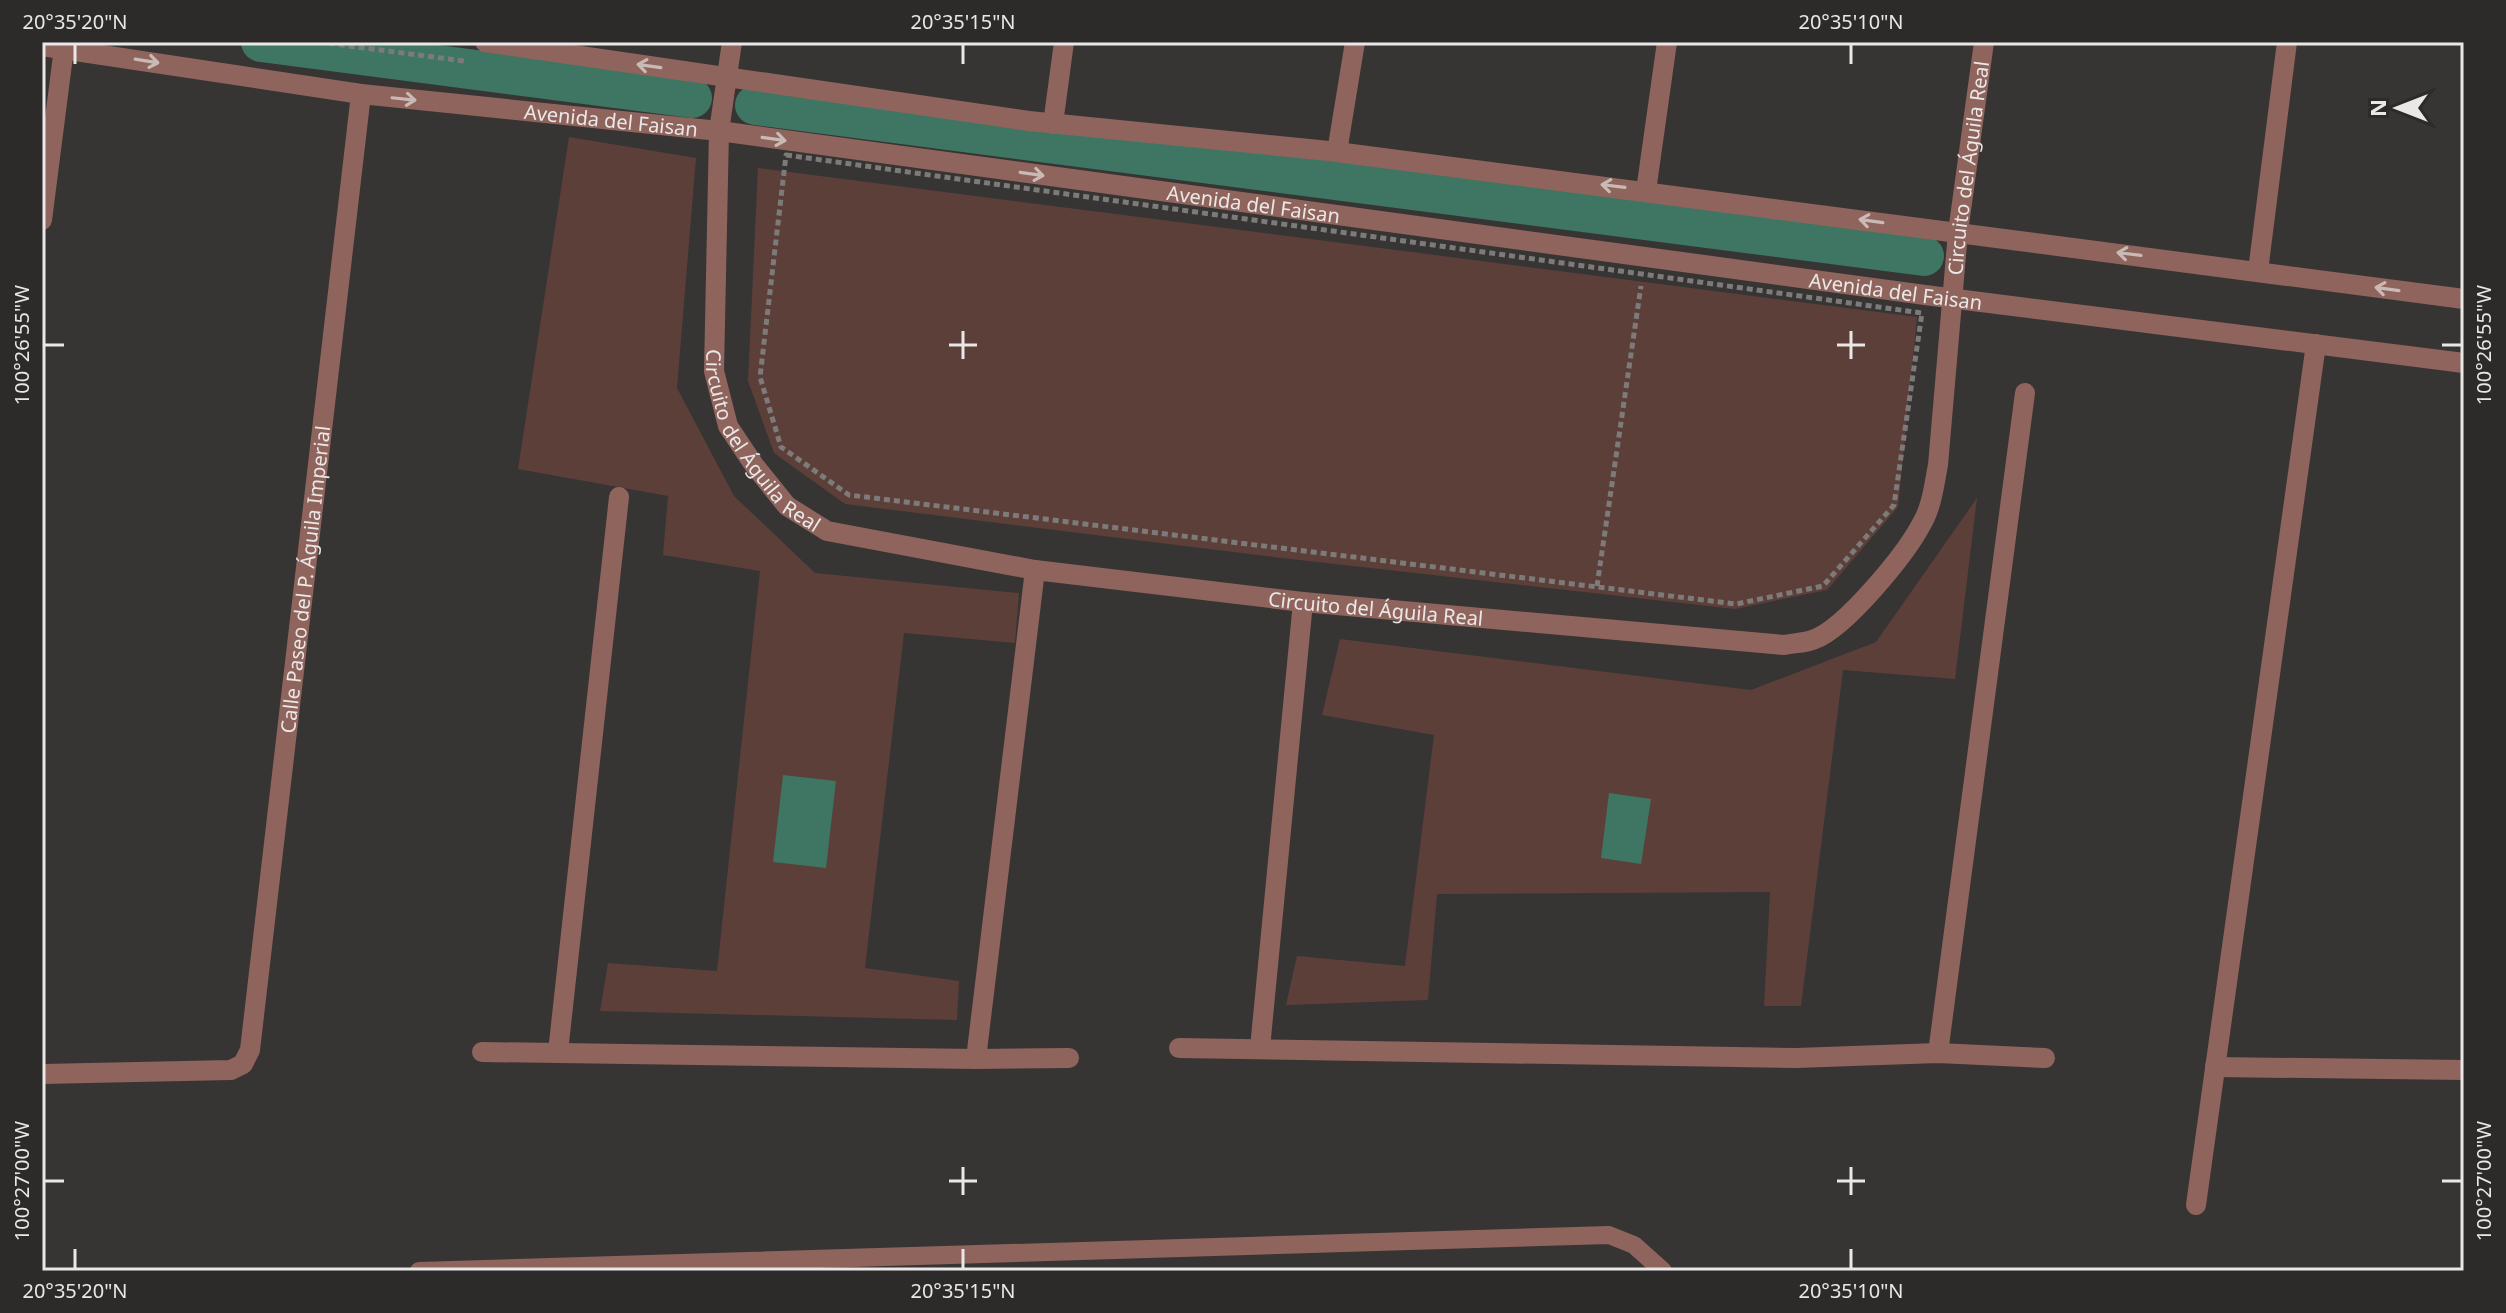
<svg xmlns="http://www.w3.org/2000/svg" width="2506" height="1313" viewBox="0 0 2506 1313" font-family="'Noto Sans',sans-serif">
	<style>
		.green { fill: #5d3f39 }
		.water { fill: #3e7663 }
		.lines { fill: none; stroke-linecap: round; stroke-linejoin: round }
		.canal { stroke: #3e7663; stroke-width: 40 }
		.path { stroke: #7d7b7a; stroke-width: 5; stroke-dasharray: 6 4; stroke-linecap: butt }
		.service { stroke: #8f645c; stroke-width: 18 }
		.minor { stroke: #8f645c; stroke-width: 20 }
		.oneway { stroke: #cabab6 }
		.ticks { fill: none; stroke: #eae8e7; stroke-width: 3 }
		.labels { text-anchor: middle; dominant-baseline: central; stroke-width: 6; stroke-linejoin: round; paint-order: stroke }
		.street-label { font-size: 20px; fill: #eae8e7; stroke: #2d2a2a }
		.neatline { fill: none; stroke: #eae8e7; stroke-width: 3 }
		.ticks-label { font-size: 20px; text-anchor: middle; fill: #eae8e7 }
	</style>
	<rect width="100%" height="100%" fill="#373434"/>
	<!-- green -->
	<g class="green">
		<path d="M569,137L696,158L677,388L734,496L815,573L1019,593L1015,643L904,633L865,968L959,981L957,1020L600,1011L608,963L717,971L760,571L663,555L668,496L518,469Z"/>
		<path d="M758,168L1917,317L1898,507L1827,590L1735,609L1282,558L845,504L774,453L748,381Z"/>
		<path d="M1977,498L1955,679L1843,670L1801,1006H1764L1770,892L1437,894L1428,1000L1286,1005L1297,956L1405,966L1434,735L1322,715L1340,639L1751,690L1876,642Z"/>
	</g>
	<!-- water -->
	<g class="water">
		<path d="M783,775L836,781L826,868L773,862Z"/>
		<path d="M1609,793L1651,799L1641,864L1601,858Z"/>
	</g>
	<g class="lines">
		<!-- canal -->
		<g class="canal">
			<path d="M261,42L692,98"/>
			<path d="M755,105L1924,256"/>
		</g>
		<!-- path -->
		<g class="path">
			<path d="M319,42L464,61"/>
			<path d="M786,155L1922,313L1894,505L1823,586L1736,604L849,495L781,447L760,377Z"/>
			<path d="M1597,586L1641,286"/>
		</g>
		<!-- service -->
		<path class="service" d="M419,1271L1609,1235L1634,1245L1663,1271"/>
		<!-- minor -->
		<g class="minor">
			<path d="M485,42L1029,121L1329,151L2464,299"/>
			<path id="s1" d="M732,42L719,131L714,371L728,426L754,465L787,506L827,531L1035,570L1303,602L1784,645C1794,643 1806,643 1815,639C1846,627 1905,555 1921,525C1932,507 1934,485 1938,465L1958,232L1984,42"/>
			<path id="s2" d="M42,46L361,94L719,131L1925,295L2464,363"/>
			<path d="M1053,124L1064,42"/>
			<path d="M1337,152L1355,42"/>
			<path d="M1646,191L1667,42"/>
			<path d="M42,220L64,48"/>
			<path d="M2258,271L2287,42"/>
			<path d="M1179,1048L1796,1058L1938,1053L2045,1058"/>
			<path d="M1260,1048L1303,602"/>
			<path d="M482,1052L976,1059L1069,1058"/>
			<path d="M558,1052L619,497"/>
			<path d="M1938,1053L2025,393"/>
			<path d="M976,1059L1035,570"/>
			<path d="M2215,1067L2464,1070"/>
			<path id="s3" d="M42,1074L231,1070L243,1064L250,1050L361,94"/>
			<path d="M2196,1205L2316,344"/>
		</g>
	</g>
	<!-- one-way arrows -->
	<defs><path id="oneway-shaft" d="M-6 0H5M1.5-3L5.5 0L1.5 3" fill="none" stroke-width="1.6" stroke-linecap="round" stroke-linejoin="round" transform="scale(2)"/></defs>
	<g class="oneway">
		<use href="#oneway-shaft" transform="translate(147 61) rotate(9)"/>
		<use href="#oneway-shaft" transform="translate(649 66) rotate(-172)"/>
		<use href="#oneway-shaft" transform="translate(404 99) rotate(6)"/>
		<use href="#oneway-shaft" transform="translate(774 139) rotate(8)"/>
		<use href="#oneway-shaft" transform="translate(1032 174) rotate(8)"/>
		<use href="#oneway-shaft" transform="translate(1613 186) rotate(-173)"/>
		<use href="#oneway-shaft" transform="translate(1871 221) rotate(-172)"/>
		<use href="#oneway-shaft" transform="translate(2129 254) rotate(-173)"/>
		<use href="#oneway-shaft" transform="translate(2387 289) rotate(-172)"/>
	</g>
	<!-- ticks -->
	<path class="ticks" d="M75,44V64M963,44V64M1851,44V64M963,331V359M1851,331V359M44,345H64M949,345H977M1837,345H1865M2442,345H2462M963,1167V1195M1851,1167V1195M44,1181H64M949,1181H977M1837,1181H1865M2442,1181H2462M75,1249V1269M963,1249V1269M1851,1249V1269"/>
	<g class="labels">
		<!-- street labels -->
		<g class="street-label">
			<text stroke="none"><textPath href="#s2" startOffset="574">Avenida del Faisan</textPath></text>
			<text stroke="none"><textPath href="#s1" startOffset="2048">Circuito del Águila Real</textPath></text>
			<text stroke="none"><textPath href="#s2" startOffset="1222">Avenida del Faisan</textPath></text>
			<text stroke="none"><textPath href="#s2" startOffset="1870">Avenida del Faisan</textPath></text>
			<text stroke="none"><textPath href="#s1" startOffset="416">Circuito del Águila Real</textPath></text>
			<text stroke="none"><textPath href="#s3" startOffset="692">Calle Paseo del P. Águila Imperial</textPath></text>
			<text stroke="none"><textPath href="#s1" startOffset="1088">Circuito del Águila Real</textPath></text>
		</g>
	</g>
	<!-- border -->
	<rect width="2506" height="1313" fill="none" stroke="#2d2a2a" stroke-width="88"/>
	<!-- north arrow -->
	<g transform="translate(2398 108) rotate(270)" stroke="#2d2a2a" stroke-width="6" paint-order="stroke">
	<path d="M0-6L14 30L0 20L-14 30Z" fill="#eae8e7"/>
	<text y="-12" font-size="22" font-weight="bold" text-anchor="middle" fill="#eae8e7">N</text>
	</g>
	<rect x="44" y="44" width="2418" height="1225" class="neatline"/>
	<g class="ticks-label">
		<text x="75" y="29">20°35'20"N</text>
		<text x="963" y="29">20°35'15"N</text>
		<text x="1851" y="29">20°35'10"N</text>
		<text transform="translate(2484 345) rotate(-90)" y="7">100°26'55"W</text>
		<text transform="translate(22 345) rotate(-90)" y="7">100°26'55"W</text>
		<text transform="translate(2484 1181) rotate(-90)" y="7">100°27'00"W</text>
		<text transform="translate(22 1181) rotate(-90)" y="7">100°27'00"W</text>
		<text x="75" y="1298">20°35'20"N</text>
		<text x="963" y="1298">20°35'15"N</text>
		<text x="1851" y="1298">20°35'10"N</text>
	</g>
</svg>
